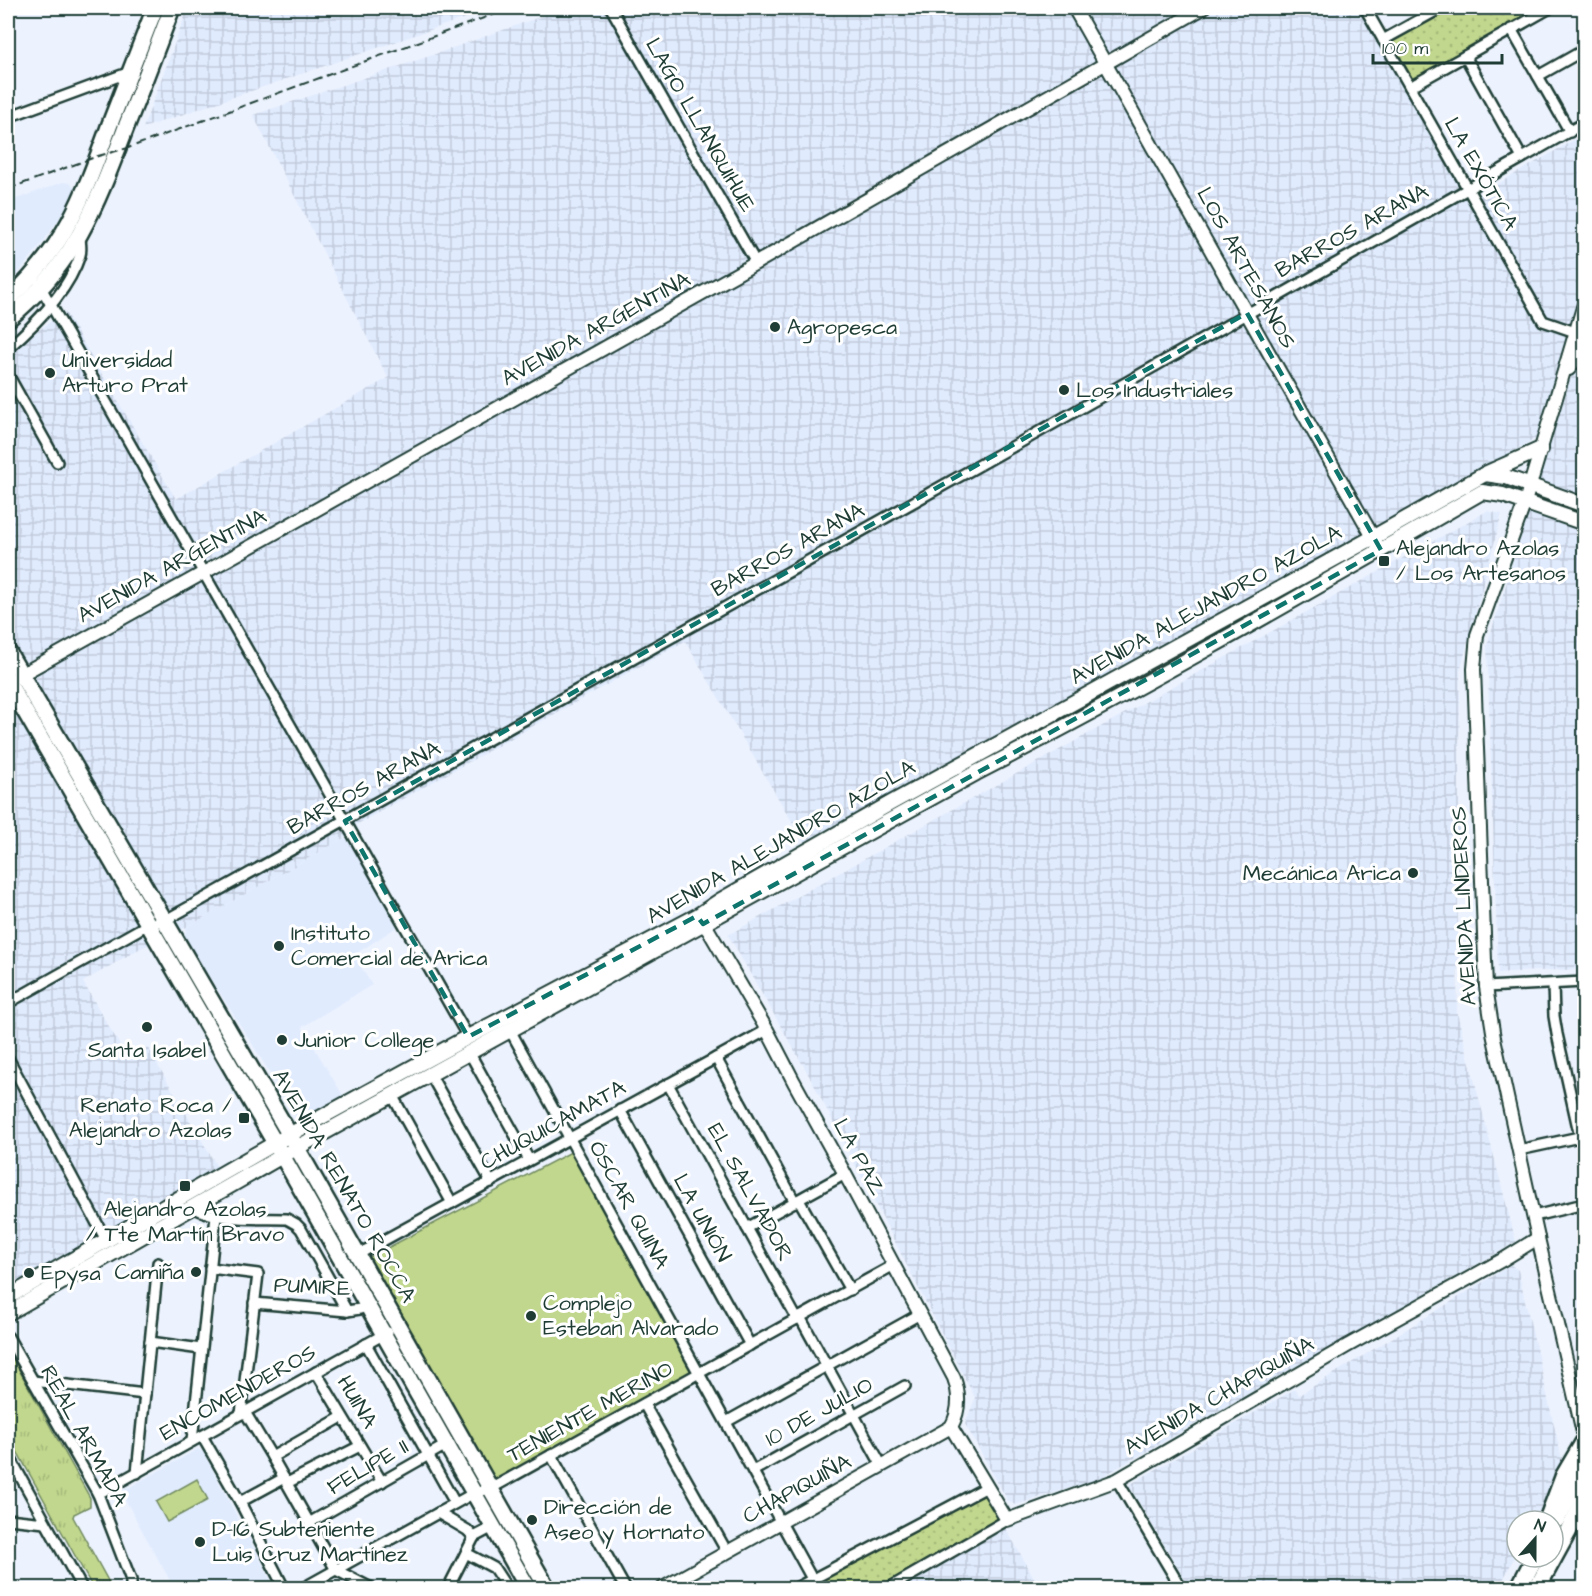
<svg xmlns="http://www.w3.org/2000/svg" width="1592" height="1596" viewBox="0 0 1592 1596" font-family="'Architects Daughter',sans-serif">
	<style>
		.built { fill: #e0ebfe }
		.industrial { fill: url(#industrial-grid) }
		.grass { fill: url(#grass-tufts); stroke: #708a60; stroke-width: 1.5 }
		.park { fill: url(#park-dots); stroke: #708a60; stroke-width: 1.5 }
		.garden { fill: #c1d78d; stroke: #708a60; stroke-width: 1.5 }
		.lines { fill: none; stroke-linecap: round; stroke-linejoin: round }
		.minor-casing { stroke: #1f3d34; stroke-width: 14 }
		.tertiary-casing { stroke: #1f3d34; stroke-width: 16 }
		.secondary-casing { stroke: #1f3d34; stroke-width: 18 }
		.primary-casing { stroke: #1f3d34; stroke-width: 20 }
		.trunk-casing { stroke: #1f3d34; stroke-width: 21 }
		.minor { stroke: #fff; stroke-width: 9 }
		.tertiary { stroke: #fff; stroke-width: 12 }
		.secondary { stroke: #fff; stroke-width: 14 }
		.primary { stroke: #fff; stroke-width: 15 }
		.trunk { stroke: #fff; stroke-width: 16 }
		.rail { stroke: #1f3d34; stroke-width: 2; stroke-dasharray: 9 4.5; stroke-linecap: butt }
		.marked { fill: none; stroke: #0f766e; stroke-width: 4.5; stroke-dasharray: 12 8; stroke-linejoin: round }
		.poi-dot { fill: #1f3d34; stroke: #fff; stroke-width: 2 }
		.labels { text-anchor: middle; dominant-baseline: central; stroke-width: 6; stroke-linejoin: round; paint-order: stroke }
		.street-label { font-size: 22px; fill: #1f3d34; stroke: #fff }
		.poi-label { font-size: 22px; fill: #1f3d34; stroke: #fff; text-anchor: start }
	</style>
	<defs>
		<pattern id="industrial-grid" width="8" height="8" patternUnits="userSpaceOnUse" patternTransform="scale(1.5)"><rect width="8" height="8" fill="#e0ebfe"/><path d="M0 4h8M4 0v8" fill="none" stroke="#c0cada"/></pattern>
		<pattern id="grass-tufts" width="24" height="20" patternUnits="userSpaceOnUse" patternTransform="scale(1.5)"><rect width="24" height="20" fill="#c1d78d"/><path d="M3 7l-1-3M5 7V3M7 7l1-3M15 17l-1-3M17 17v-4M19 17l1-3" fill="none" stroke="#a5b97a"/></pattern>
		<pattern id="park-dots" width="8" height="8" patternUnits="userSpaceOnUse" patternTransform="scale(1.5)"><rect width="8" height="8" fill="#c1d78d"/><path d="M2 2h.1M6 6h.1" fill="none" stroke="#a5b97a" stroke-width="1.8" stroke-linecap="round"/></pattern>
	</defs>
	<rect width="100%" height="100%" fill="#edf3fe"/>
	<filter id="ink" filterUnits="userSpaceOnUse"><feTurbulence type="fractalNoise" baseFrequency=".0167" numOctaves="2"/><feDisplacementMap in="SourceGraphic" scale="12" xChannelSelector="R" yChannelSelector="G"/><feConvolveMatrix kernelMatrix="1 2 1 2 8 2 1 2 1" color-interpolation-filters="sRGB"/></filter>
	<g filter="url(#ink)">
		<!-- built -->
		<g class="built">
			<path d="M63,182L70,183L75,188L71,200L44,241L8,286V202Z"/>
			<path d="M344,838L348,839L397,927L354,955L372,985L302,1027L344,1097L300,1123L251,1042L184,937L187,927Z"/>
			<path d="M198,1449L203,1452L275,1588H174L123,1496L124,1490Z"/>
		</g>
		<!-- industrial -->
		<g class="industrial">
			<path d="M188,8H468L471,16L143,128Z"/>
			<path d="M565,8H1361L1472,199L1584,134V288L1537,438L1393,520L804,842L685,641L356,825L344,838L187,927L139,949L83,982L128,1059L148,1048L219,1170L8,1292V351L65,312L176,499L388,378L253,115L427,57Z"/>
			<path d="M1584,365V969L1498,973L1487,645L1573,371Z"/>
			<path d="M1487,511L1502,514L1460,671L1457,1013L1516,1242L1096,1480L1015,1505L1008,1501L965,1424L975,1398L811,1079L728,935Z"/>
			<path d="M1511,1265L1518,1270L1564,1468L1534,1521H1517V1552L1499,1588H1190L1129,1485L1295,1389L1299,1395Z"/>
			<path d="M1005,1527L1040,1588H899Z"/>
		</g>
		<!-- grass -->
		<path class="grass" d="M8,1350L90,1498V1506L74,1514L73,1517L112,1588H93L8,1435Z"/>
		<!-- park -->
		<g class="park">
			<path d="M1447,8H1543L1414,81L1390,40Z"/>
			<path d="M984,1492L999,1514L996,1522L881,1588H822L818,1582Z"/>
		</g>
		<!-- garden -->
		<g class="garden">
			<path d="M571,1152L694,1374L495,1482L368,1258Z"/>
			<path d="M197,1479L208,1500L167,1522L156,1502Z"/>
		</g>
		<g class="lines">
			<defs>
				<g id="minor">
					<path d="M611,8L756,263"/>
					<path d="M1365,8L1543,321L1584,335"/>
					<path d="M1511,29L1570,132"/>
					<path d="M1383,40L1441,8"/>
					<path d="M1465,56L1522,158"/>
					<path d="M1538,76L1584,50"/>
					<path d="M1410,87L1550,8"/>
					<path d="M8,117L130,72H132"/>
					<path d="M39,284L468,1037"/>
					<path d="M8,348C35,325 69,290 80,255C82,250 80,242 80,236"/>
					<path d="M8,375L57,462"/>
					<path d="M1553,984L1554,1016L1557,1034L1580,1137"/>
					<path d="M1486,987L1584,982"/>
					<path d="M8,1003L138,930L148,924L164,921L1021,442L1584,123"/>
					<path d="M510,1030L817,1588"/>
					<path d="M469,1052L529,1160"/>
					<path d="M8,1058L106,1240"/>
					<path d="M716,1058L795,1202"/>
					<path d="M430,1074L491,1182"/>
					<path d="M668,1084L797,1319"/>
					<path d="M392,1095L452,1203"/>
					<path d="M620,1110L750,1345"/>
					<path d="M1519,1150L1584,1136"/>
					<path d="M799,1200L850,1290"/>
					<path d="M193,1207C219,1222 257,1218 287,1219L296,1224L301,1229L347,1311"/>
					<path d="M1534,1216L1584,1204"/>
					<path d="M747,1228L845,1174"/>
					<path d="M357,1255L767,1030"/>
					<path d="M210,1268L258,1274L241,1414"/>
					<path d="M254,1303L347,1311L360,1309L367,1305"/>
					<path d="M800,1317L882,1466"/>
					<path d="M8,1337L98,1494L131,1580V1588"/>
					<path d="M150,1342L201,1349"/>
					<path d="M366,1344L455,1503"/>
					<path d="M316,1372L382,1482"/>
					<path d="M33,1381L145,1394"/>
					<path d="M644,1404L727,1552"/>
					<path d="M245,1412L272,1457L336,1570L371,1588"/>
					<path d="M726,1422L920,1314"/>
					<path d="M202,1436L240,1502L284,1588"/>
					<path d="M192,1441L216,1216"/>
					<path d="M8,1454L82,1588"/>
					<path d="M551,1455L625,1588"/>
					<path d="M272,1457L342,1417"/>
					<path d="M753,1471L905,1386"/>
					<path d="M137,1473L158,1263"/>
					<path d="M1117,1480L1181,1588"/>
					<path d="M287,1483L360,1446"/>
					<path d="M98,1494L388,1332"/>
					<path d="M240,1502L284,1478"/>
					<path d="M438,1513L467,1530L474,1537"/>
					<path d="M8,1519L45,1523"/>
					<path d="M309,1523L446,1445"/>
					<path d="M466,1553L494,1568L507,1588"/>
					<path d="M303,1588L474,1493L490,1489L894,1265"/>
					<path d="M448,1588L474,1537L493,1527"/>
					<path d="M796,1588L987,1487"/>
					<path d="M889,1588L1007,1520"/>
				</g>
				<g id="tertiary">
					<path d="M1074,8L1377,544"/>
					<path d="M1584,304L1525,502L1477,635L1474,669L1486,987L1494,1038L1538,1238L1584,1437"/>
					<path d="M1569,369L1577,358L1584,341"/>
					<path d="M15,678L198,576L756,263L1203,8"/>
					<path d="M698,918L709,931L767,1030L794,1082L845,1174L954,1378C960,1395 960,1411 951,1427"/>
					<path d="M951,1427L1007,1520L1117,1480L1347,1346L1504,1259L1538,1238"/>
					<path d="M663,1588L951,1427"/>
				</g>
				<g id="secondary">
					<path d="M1485,474L1506,477L1584,505"/>
					<path d="M8,1297L298,1130L468,1037L697,916L721,900L891,803L1374,537L1485,474L1541,449"/>
					<path d="M8,1313L282,1156L976,773C1148,685 1315,588 1482,492L1503,495L1584,523"/>
				</g>
				<g id="primary">
					<path d="M8,300C66,247 84,195 110,124C125,85 140,46 155,8"/>
					<path d="M8,319C75,264 96,206 126,127C142,87 157,47 172,8"/>
					<path d="M8,652L285,1127L547,1588"/>
					<path d="M8,682L275,1143L528,1588"/>
				</g>
				<g id="trunk">
					<path d="M1556,1520L1584,1472"/>
					<path d="M1547,1521L1564,1476L1584,1442"/>
					<path d="M1519,1588L1535,1557"/>
					<path d="M1537,1588L1584,1502"/>
				</g>
			</defs>
			<!-- minor casing -->
			<use href="#minor" class="minor-casing"/>
			<!-- tertiary casing -->
			<use href="#tertiary" class="tertiary-casing"/>
			<!-- secondary casing -->
			<use href="#secondary" class="secondary-casing"/>
			<!-- primary casing -->
			<use href="#primary" class="primary-casing"/>
			<!-- trunk casing -->
			<use href="#trunk" class="trunk-casing"/>
			<!-- minor -->
			<use href="#minor" class="minor"/>
			<!-- tertiary -->
			<use href="#tertiary" class="tertiary"/>
			<!-- secondary -->
			<use href="#secondary" class="secondary"/>
			<!-- primary -->
			<use href="#primary" class="primary"/>
			<!-- trunk -->
			<use href="#trunk" class="trunk"/>
			<!-- rail -->
			<path class="rail" d="M8,189L98,156L128,148L511,8"/>
		</g>
	</g>
	<!-- marked area -->
	<path class="marked" d="M1247,313L1381,550L703,924L697,916L468,1037L345,821Z"/>
	<!-- markers -->
	<g class="poi-dot">
		<circle cx="775" cy="327" r="6"/>
		<circle cx="50" cy="373" r="6"/>
		<circle cx="1064" cy="390" r="6"/>
		<rect x="1378" y="555" width="12" height="12" rx="3"/>
		<circle cx="1413" cy="873" r="6"/>
		<circle cx="279" cy="946" r="6"/>
		<circle cx="147" cy="1027" r="6"/>
		<circle cx="282" cy="1040" r="6"/>
		<rect x="238" y="1112" width="12" height="12" rx="3"/>
		<rect x="179" y="1180" width="12" height="12" rx="3"/>
		<circle cx="196" cy="1272" r="6"/>
		<circle cx="29" cy="1273" r="6"/>
		<circle cx="531" cy="1316" r="6"/>
		<circle cx="532" cy="1520" r="6"/>
		<circle cx="200" cy="1542" r="6"/>
	</g>
	<g class="labels">
		<!-- street labels -->
		<g class="street-label">
			<text transform="translate(700 125) rotate(60)">LAGO LLANQUIHUE</text>
			<text transform="translate(1481 174) rotate(60)">LA EXÓTICA</text>
			<text transform="translate(1352 231) rotate(-29)">BARROS ARANA</text>
			<text transform="translate(1246 268) rotate(61)">LOS ARTESANOS</text>
			<text transform="translate(596 329) rotate(-29)">AVENIDA ARGENTINA</text>
			<text transform="translate(788 550) rotate(-29)">BARROS ARANA</text>
			<text transform="translate(172 566) rotate(-29)">AVENIDA ARGENTINA</text>
			<text transform="translate(1206 605) rotate(-29)">AVENIDA ALEJANDRO AZOLA</text>
			<text transform="translate(364 788) rotate(-29)">BARROS ARANA</text>
			<text transform="translate(781 842) rotate(-30)">AVENIDA ALEJANDRO AZOLA</text>
			<text transform="translate(1464 906) rotate(-93)">AVENIDA LINDEROS</text>
			<text transform="translate(553 1125) rotate(-29)">CHUQUICAMATA</text>
			<text transform="translate(859 1157) rotate(61)">LA PAZ</text>
			<text transform="translate(344 1186) rotate(60)">AVENIDA RENATO ROCCA</text>
			<text transform="translate(750 1192) rotate(61)">EL SALVADOR</text>
			<text transform="translate(629 1205) rotate(61)">ÓSCAR QUINA</text>
			<text transform="translate(702 1218) rotate(61)">LA UNIÓN</text>
			<text transform="translate(312 1287) rotate(3)">PUMIRE</text>
			<text transform="translate(238 1393) rotate(-29)">ENCOMENDEROS</text>
			<text transform="translate(1219 1396) rotate(-30)">AVENIDA CHAPIQUIÑA</text>
			<text transform="translate(357 1402) rotate(59)">HUINA</text>
			<text transform="translate(590 1412) rotate(-29)">TENIENTE MERINO</text>
			<text transform="translate(819 1412) rotate(-29)">10 DE JULIO</text>
			<text transform="translate(84 1436) rotate(61)">REAL ARMADA</text>
			<text transform="translate(368 1467) rotate(-30)">FELIPE II</text>
			<text transform="translate(797 1489) rotate(-29)">CHAPIQUIÑA</text>
		</g>
		<!-- poi labels -->
		<g class="poi-label">
			<text x="787" y="327">Agropesca</text>
			<text x="62" y="360">Universidad<tspan x="62" dy="25">Arturo Prat</tspan></text>
			<text x="1076" y="390">Los Industriales</text>
			<text x="1396" y="548">Alejandro Azolas<tspan x="1396" dy="25">/ Los Artesanos</tspan></text>
			<text x="1401" y="873" text-anchor="end">Mecánica Arica</text>
			<text x="291" y="933">Instituto<tspan x="291" dy="25">Comercial de Arica</tspan></text>
			<text x="294" y="1040">Junior College</text>
			<text x="147" y="1050" text-anchor="middle">Santa Isabel</text>
			<text x="232" y="1105" text-anchor="end">Renato Roca /<tspan x="232" dy="25">Alejandro Azolas</tspan></text>
			<text x="185" y="1209" text-anchor="middle">Alejandro Azolas<tspan x="185" dy="25">/ Tte Martín Bravo</tspan></text>
			<text x="184" y="1272" text-anchor="end">Camiña</text>
			<text x="41" y="1273">Epysa</text>
			<text x="543" y="1303">Complejo<tspan x="543" dy="25">Esteban Alvarado</tspan></text>
			<text x="544" y="1507">Dirección de<tspan x="544" dy="25">Aseo y Hornato</tspan></text>
			<text x="212" y="1529">D-16 Subteniente<tspan x="212" dy="25">Luis Cruz Martínez</tspan></text>
		</g>
	</g>
	<!-- margin -->
	<rect width="1592" height="1596" fill="none" stroke="#fff" stroke-width="30"/>
	<rect x="15" y="15" width="1562" height="1566" fill="none" stroke="#1f3d34" stroke-width="2" filter="url(#ink)"/>
	<!-- north arrow -->
	<g transform="translate(1535 1539) rotate(21)"><circle r="28" fill="#ffffff" stroke="#a5b1ae" stroke-width="1.5"/>
	<path d="M0-4.5L10 22L0 15L-10 22Z" fill="#1f3d34"/>
	<text y="-9" font-size="16" font-weight="bold" text-anchor="middle" fill="#1f3d34">N</text>
	</g>
	<!-- scale -->
	<path d="M1373 54v9h129v-9" fill="none" stroke="#1f3d34" stroke-width="3"/>
	<text x="1382" y="54" font-size="18" fill="#1f3d34" stroke="#ffffff" stroke-width="4.5" paint-order="stroke">100 m</text>
</svg>
